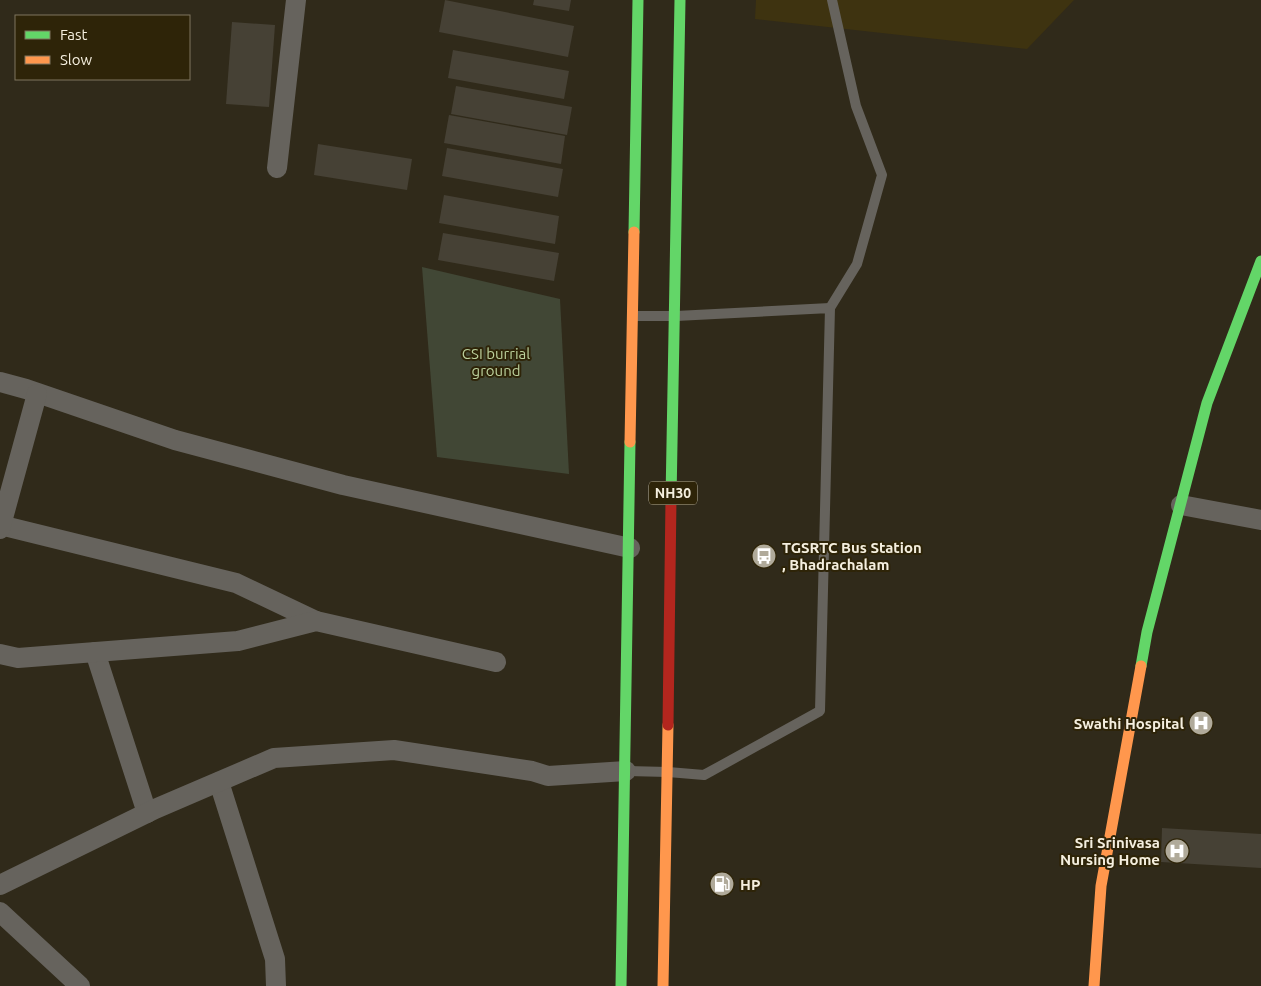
<svg xmlns="http://www.w3.org/2000/svg" width="1261" height="986" viewBox="0 0 1261 986" font-family="Ubuntu,sans-serif">
	<style>
		.built { fill: #3e3310 }
		.green { fill: #414735 }
		.building { fill: #464135 }
		.lines { fill: none; stroke-linecap: round; stroke-linejoin: round }
		.lane { stroke: #66635d; stroke-width: 10 }
		.street { stroke: #66635d; stroke-width: 20 }
		.fast { stroke: #63d668; stroke-width: 11 }
		.slow { stroke: #ff974d; stroke-width: 11 }
		.jam { stroke: #b3261e; stroke-width: 11 }
		.labels { text-anchor: middle; dominant-baseline: central; stroke-width: 4; stroke-linejoin: round; paint-order: stroke }
		.shield { fill: #2e2408; stroke: #b9b29e; stroke-width: 1 }
		.shield-label { font-size: 14px; font-weight: bold; fill: #f5efdf }
		.park-label { font-size: 15px; fill: #bcd19d; stroke: #2e2408 }
		.poi-label { font-size: 15px; font-weight: bold; fill: #f5efdf; stroke: #2e2408; text-anchor: start }
	</style>
	<rect width="100%" height="100%" fill="#302a1a"/>
	<!-- built -->
	<path class="built" d="M756,0H1074L1027,49L755,19Z"/>
	<!-- green -->
	<path class="green" d="M422,267L560,299L569,474L437,457Z"/>
	<!-- building -->
	<g class="building">
		<path d="M445,0L574,26L568,57L439,32Z"/>
		<path d="M534,0H571L569,11L533,5Z"/>
		<path d="M232,22L275,25L269,107L226,104Z"/>
		<path d="M453,50L569,71L564,99L448,78Z"/>
		<path d="M456,86L572,107L567,135L451,114Z"/>
		<path d="M449,115L565,136L561,164L444,143Z"/>
		<path d="M318,144L412,159L407,190L314,175Z"/>
		<path d="M447,148L563,169L558,197L442,176Z"/>
		<path d="M444,195L559,216L555,244L439,223Z"/>
		<path d="M443,233L559,253L554,281L438,260Z"/>
		<path d="M1162,828L1261,834V868L1161,862Z"/>
	</g>
	<g class="lines">
		<!-- lane -->
		<g class="lane">
			<path d="M830,308L857,264L882,175L856,106L832,0"/>
			<path d="M627,771L668,772L704,775L820,711L830,308L676,316H634"/>
		</g>
		<!-- street -->
		<g class="street">
			<path d="M277,168L296,0"/>
			<path d="M0,382L26,389L175,440L343,485L630,548"/>
			<path d="M1181,505L1261,520"/>
			<path d="M0,525L236,583L316,621"/>
			<path d="M0,529L37,394"/>
			<path d="M95,652L147,813"/>
			<path d="M0,654L18,658L238,641L316,621L496,662"/>
			<path d="M219,782L275,959L276,986"/>
			<path d="M0,885L155,809L274,758L394,750L532,771L548,776L626,771"/>
			<path d="M0,912L80,986"/>
		</g>
		<!-- fast -->
		<g class="fast">
			<path d="M634,232L638,0"/>
			<path d="M671,499L680,0"/>
			<path d="M1141,666L1147,632L1207,403L1261,261"/>
			<path d="M621,986L630,442"/>
		</g>
		<!-- slow -->
		<g class="slow">
			<path d="M630,442L634,232"/>
			<path d="M663,986L668,725"/>
			<path d="M1094,986L1101,886L1141,666"/>
		</g>
		<!-- jam -->
		<path class="jam" d="M668,725L671,499"/>
	</g>
	<!-- icons -->
	<defs>
		<symbol id="bus-disc" viewBox="-11 -11 22 22"><circle r="9.5" fill="#b0aa9a" stroke="#2e2408"/><path d="M-5-6H5V4H4V6H2V4H-2V6H-4V4H-5ZM-3.5-4V0h7V-4ZM-3.5 1.2v1.5H-2V1.2ZM2 1.2v1.5H3.5V1.2Z" fill="#fff"/></symbol>
		<symbol id="hospital-disc" viewBox="-11 -11 22 22"><circle r="9.5" fill="#b0aa9a" stroke="#2e2408"/><path d="M-5-5h3v3.5h4V-5h3V5h-3V1.5h-4V5h-3Z" fill="#fff"/></symbol>
		<symbol id="fuel-disc" viewBox="-11 -11 22 22"><circle r="9.5" fill="#b0aa9a" stroke="#2e2408"/><path d="M-5.5-6h7V0h2V4h1.3V-2.5L3-4.5l.8-.8L6-3V5H2.5V1h-1V6h-7ZM-4.2-4.7v3.2H.2V-4.7Z" fill="#fff"/></symbol>
	</defs>
	<g fill-rule="evenodd">
		<use href="#bus-disc" x="750" y="542" width="28" height="28"/>
		<use href="#hospital-disc" x="1187" y="709" width="28" height="28"/>
		<use href="#hospital-disc" x="1163" y="837" width="28" height="28"/>
		<use href="#fuel-disc" x="708" y="870" width="28" height="28"/>
	</g>
	<g class="labels">
		<!-- shield labels -->
		<rect class="shield" x="649" y="481.5" width="48" height="23" rx="4"/>
		<g class="shield-label">
			<text x="673" y="493">NH30</text>
		</g>
		<!-- park labels -->
		<g class="park-label">
			<text x="496" y="353">CSI burrial<tspan x="496" dy="17">ground</tspan></text>
		</g>
		<!-- poi labels -->
		<g class="poi-label">
			<text x="782" y="547">TGSRTC Bus Station<tspan x="782" dy="17">, Bhadrachalam</tspan></text>
			<text x="1184" y="723" text-anchor="end">Swathi Hospital</text>
			<text x="1160" y="842" text-anchor="end">Sri Srinivasa<tspan x="1160" dy="17">Nursing Home</tspan></text>
			<text x="740" y="884">HP</text>
		</g>
	</g>
	<!-- legend -->
	<rect x="15" y="15" width="175" height="65" fill="#2e2408" stroke="#7e755e"/>
	<rect x="25" y="31" width="25" height="8" fill="#63d668" stroke="#7e755e"/>
	<text x="60" y="40" font-size="15" fill="#f5efdf">Fast</text>
	<rect x="25" y="56" width="25" height="8" fill="#ff974d" stroke="#7e755e"/>
	<text x="60" y="65" font-size="15" fill="#f5efdf">Slow</text>
</svg>
